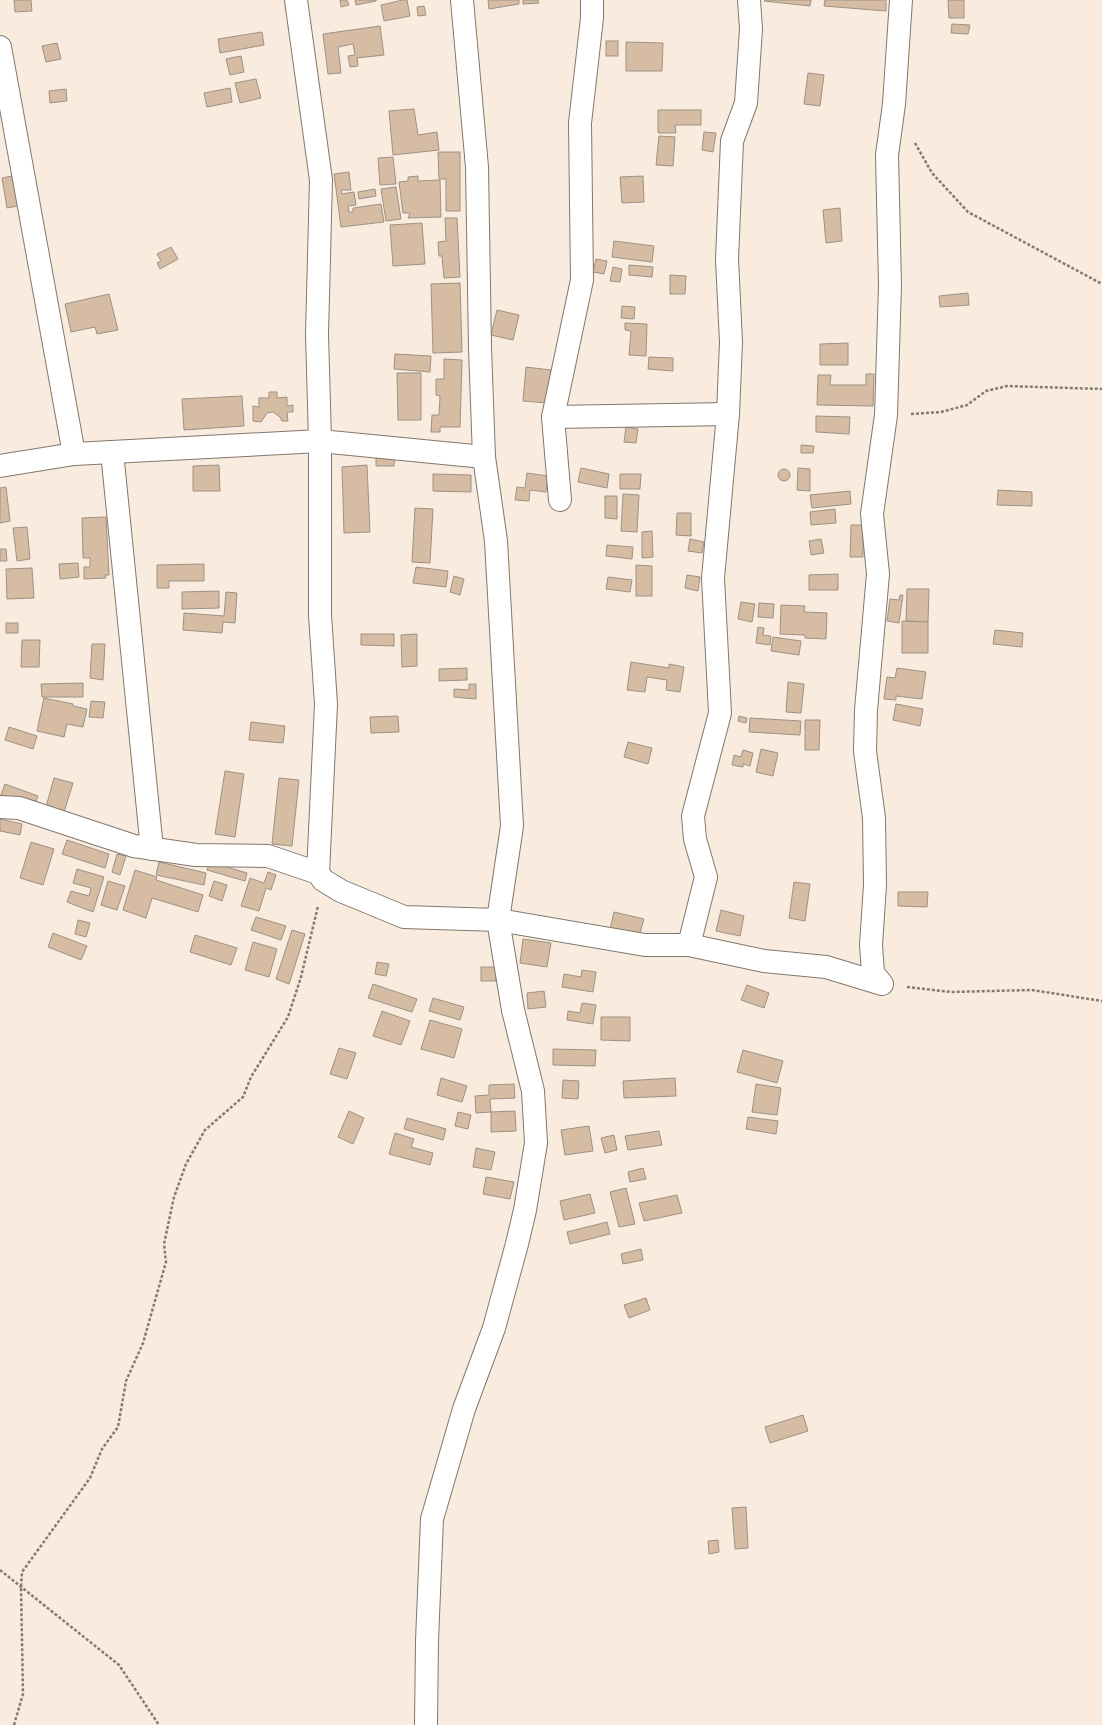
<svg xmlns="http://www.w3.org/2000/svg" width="1102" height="1725" viewBox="0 0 1102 1725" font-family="Roboto,sans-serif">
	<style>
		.building { fill: #d6bca2; stroke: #9d9186 }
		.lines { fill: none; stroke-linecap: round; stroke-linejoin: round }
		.minor-casing { stroke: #82776c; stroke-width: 24 }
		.path { stroke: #837b72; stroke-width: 2.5; stroke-dasharray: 3 2; stroke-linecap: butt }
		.minor { stroke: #fff; stroke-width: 22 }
	</style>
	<rect width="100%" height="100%" fill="#f9ecdf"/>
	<!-- building -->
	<g class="building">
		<path d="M14,0H31L32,11L15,12Z"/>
		<path d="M340,0H347L349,5L341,7Z"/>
		<path d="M355,0H376V1L356,5Z"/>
		<path d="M403,0H407L410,16L384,21L381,5Z"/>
		<path d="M488,0H519V4L489,9Z"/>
		<path d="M523,0H538L539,3L523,4Z"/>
		<path d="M765,0H811L810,6L764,1Z"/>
		<path d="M825,0H886V11L824,6Z"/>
		<path d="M948,0H964V18H949Z"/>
		<path d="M424,6L426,15L418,16L417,7Z"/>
		<path d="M952,24L970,25L968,34L951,33Z"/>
		<path d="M380,26L384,55L357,58L358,66L350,67L348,56L355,55L353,44L338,47L341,73L328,74L323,34Z"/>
		<path d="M262,32L264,45L220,53L218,39Z"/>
		<rect x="606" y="41" width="12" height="15"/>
		<path d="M626,42L663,43L662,71H626Z"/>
		<path d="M57,43L61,59L46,62L42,46Z"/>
		<path d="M241,56L244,72L230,75L226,59Z"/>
		<path d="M808,73L824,75L820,106L804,104Z"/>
		<path d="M256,79L261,98L240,103L235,83Z"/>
		<path d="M230,88L232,102L207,107L204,93Z"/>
		<path d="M66,89L67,101L50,103L49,91Z"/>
		<path d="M414,109L418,135L437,132L439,150L393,155L389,111Z"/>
		<path d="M658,110H701V125H675L676,133H658Z"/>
		<path d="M704,132L716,133L713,152L702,150Z"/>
		<path d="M659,136L675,137L673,166L656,165Z"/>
		<path d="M438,152H460V211H446V179H439Z"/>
		<path d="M393,157L396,184L380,185L378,158Z"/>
		<path d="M349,172L351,190H341L342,194L354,192L356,205L348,206L349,212H353V208L381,204L384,222L341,227L334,174Z"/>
		<path d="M12,176L18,206L7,208L2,178Z"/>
		<path d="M418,176V181L440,180L441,217L408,218L410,213H403L399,182L408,181V177Z"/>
		<path d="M643,176L644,202L622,203L620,177Z"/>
		<path d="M396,187L401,219L386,221L381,189Z"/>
		<path d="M375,189L376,196L359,199L358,192Z"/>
		<path d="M840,208L842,241L826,243L823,210Z"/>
		<path d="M445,218H457L460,277L444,278L442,256H439L438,242L446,241Z"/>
		<path d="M422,223L425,264L393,266L390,225Z"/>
		<path d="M614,241L654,246L652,262L612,257Z"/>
		<path d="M171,247L178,259L160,269L157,263L161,261L157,254Z"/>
		<path d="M596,259L607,261L604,274L593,272Z"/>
		<path d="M629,265L653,267L652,277L629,275Z"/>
		<path d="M613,267L622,269L620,282L610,281Z"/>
		<path d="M670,275L686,276L685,294H670Z"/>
		<path d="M460,283L462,352L433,353L431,284Z"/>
		<path d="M968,293L969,305L940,307L939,296Z"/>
		<path d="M109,294L118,330L97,334L95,327L71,332L65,304Z"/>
		<path d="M622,306L635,307L634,319L621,318Z"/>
		<path d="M497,310L519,315L513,340L491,335Z"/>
		<path d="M625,323L647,324L646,356L629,355L631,331L625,330Z"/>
		<path d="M848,343V365H820V344Z"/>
		<path d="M395,354L431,356L430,372L394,369Z"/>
		<path d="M649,357L673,358V371L648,369Z"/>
		<path d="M444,359L462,360L460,427H440V432H431L432,415H439L440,396L436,395V379H444Z"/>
		<path d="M526,367L551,370L548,403L523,401Z"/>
		<path d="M397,373H421V420H398Z"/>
		<path d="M866,374H874L873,406L817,405L818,375H831L830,385H866Z"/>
		<path d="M269,392H277V398L287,397V406L293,405V412H287L288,421H282L280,417L273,412L267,413L261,422L253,421V406L259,407V398H269Z"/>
		<path d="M242,396L244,426L184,430L182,399Z"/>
		<path d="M816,416L850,417L849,434L816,432Z"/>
		<path d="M626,427L638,429L636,443L624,442Z"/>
		<path d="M801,445L814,446L813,453H801Z"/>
		<path d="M376,456H395L394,466H376Z"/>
		<path d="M219,465L220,491H193V466Z"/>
		<path d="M367,465L370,532L344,533L342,467Z"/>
		<path d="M581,468L609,474L607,488L578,482Z"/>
		<path d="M798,468L810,469V491L797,490Z"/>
		<circle cx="784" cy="475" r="6"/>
		<path d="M527,473L548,476L546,492L530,490L529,501L515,500L517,487L525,488Z"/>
		<path d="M433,474L471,475V492L433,491Z"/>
		<path d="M620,474H641L640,489H620Z"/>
		<path d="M6,487L10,521L0,523V488Z"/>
		<path d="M998,490L1032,492V506L997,505Z"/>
		<path d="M850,491L851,504L812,508L810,495Z"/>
		<path d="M623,494L639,495L637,532L621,531Z"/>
		<path d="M605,496H617V519L605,518Z"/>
		<path d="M415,508L433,509L430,563L412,562Z"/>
		<path d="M835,509L836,523L811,525L810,512Z"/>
		<path d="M677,513H691V536L676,535Z"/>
		<path d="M106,517L109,575H105L106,578L84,579V567H90V558H83L82,518Z"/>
		<path d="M851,525H863V557H850Z"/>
		<path d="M27,527L30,559L17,561L13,528Z"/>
		<path d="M652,531L653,557L642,558V532Z"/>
		<path d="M690,539L704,542L702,553L688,551Z"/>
		<path d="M821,539L824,553L811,555L809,541Z"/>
		<path d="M607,545L633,547L632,559L606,556Z"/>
		<path d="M0,549H6L7,561H0Z"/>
		<path d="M78,563L79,577L60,579L59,564Z"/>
		<path d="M204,564V581H169V588H157V565Z"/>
		<path d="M636,565L652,566V596H636Z"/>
		<path d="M416,567L448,571L446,587L413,583Z"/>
		<path d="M32,568L34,598L7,599L6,569Z"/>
		<path d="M838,574V590H809V575Z"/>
		<path d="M687,575L700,577L698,591L685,588Z"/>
		<path d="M454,576L464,579L460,595L450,592Z"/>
		<path d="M608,577L632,580L630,592L606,589Z"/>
		<path d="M907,589H929L928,622L906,621Z"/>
		<path d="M219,591V608L182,609V592Z"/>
		<path d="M226,592L237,593L235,623L223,622L222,633L183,630L184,613L224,616Z"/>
		<path d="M900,595H903L899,623L887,621L890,599L899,600Z"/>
		<path d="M741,602L755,604L752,622L738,619Z"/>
		<path d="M759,603L774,604L773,618L758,617Z"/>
		<path d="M781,605L805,606L804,612L827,613L826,639L805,638V635L780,634Z"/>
		<path d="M902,621L928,622V653H902Z"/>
		<rect x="6" y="623" width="12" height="10"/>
		<path d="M758,627L764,628L763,635L771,636L770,645L756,643Z"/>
		<path d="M995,630L1023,633L1022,647L993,644Z"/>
		<path d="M361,634H394V646L361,645Z"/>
		<path d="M417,634V666L402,667L401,635Z"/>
		<path d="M773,637L801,641L799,655L771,651Z"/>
		<path d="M22,640H40L39,667H21Z"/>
		<path d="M92,644H105L103,680L90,678Z"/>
		<path d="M631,662L669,668V664L684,667L680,692L666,690L667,680L647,677L645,692L627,690Z"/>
		<path d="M467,668V680L439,681V669Z"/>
		<path d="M897,668L926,672L922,699L896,696V700L884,699L887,677L895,678Z"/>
		<path d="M788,682L804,684L801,713L786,712Z"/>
		<path d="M83,683V697H42L41,684Z"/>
		<path d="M469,684H476V699L454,697V689L469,690Z"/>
		<path d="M44,698L73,704V706L87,709L83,727L67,724L64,737L37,731Z"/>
		<path d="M91,701L105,702L103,718L89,717Z"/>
		<path d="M896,704L923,709L920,726L893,720Z"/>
		<path d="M398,716L399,732L371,733L370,717Z"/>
		<path d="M739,716L747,718L746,723L738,721Z"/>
		<path d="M750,718L801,721L800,735L749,732Z"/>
		<path d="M805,720H820L819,750H805Z"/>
		<path d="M251,722L285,726L283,743L249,740Z"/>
		<path d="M9,727L37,736L33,749L5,740Z"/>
		<path d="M628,742L652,748L648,764L624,757Z"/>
		<path d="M761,749L778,753L773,776L756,772Z"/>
		<path d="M743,750L753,753L750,766L743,764V767L732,765L734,755L741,757Z"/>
		<path d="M225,771L244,774L235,837L215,834Z"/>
		<path d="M54,778L73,783L64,812L46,807Z"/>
		<path d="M279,778L299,780L292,846L272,844Z"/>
		<path d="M5,784L38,796L32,812L0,797Z"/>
		<path d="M0,819L22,824L20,835L0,831Z"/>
		<path d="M67,840L109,854L105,868L62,854Z"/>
		<path d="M31,842L54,849L43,885L20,878Z"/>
		<path d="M117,854L126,856L120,875L112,872Z"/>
		<path d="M159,862L206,873L204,885L156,875Z"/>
		<path d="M210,862L247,873L245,881L207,870Z"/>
		<path d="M77,869L104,877L93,912L67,902L71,891L89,896L91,888L73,883Z"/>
		<path d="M135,870L157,877L156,880L203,895L198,912L152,898L146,918L123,910Z"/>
		<path d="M268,872L276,875L271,890L266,888L259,911L241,906L250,878L264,883Z"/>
		<path d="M108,881L125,886L117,910L101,905Z"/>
		<path d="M214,881L227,885L222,901L209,896Z"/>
		<path d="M794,882L810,884L805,921L789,918Z"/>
		<path d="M898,892H928L927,907L898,906Z"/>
		<path d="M721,910L744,916L740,936L716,931Z"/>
		<path d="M614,912L644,919L639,936L610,929Z"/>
		<path d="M256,917L286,926L281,940L251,930Z"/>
		<path d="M78,920L90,923L86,937L75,934Z"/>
		<path d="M292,930L305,934L289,984L276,979Z"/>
		<path d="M53,933L87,946L81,960L48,947Z"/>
		<path d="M195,935L237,948L231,965L190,952Z"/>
		<path d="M523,939L551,943L547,967L520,963Z"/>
		<path d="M253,942L277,949L269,977L245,970Z"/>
		<path d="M377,962L389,964L386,976L375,974Z"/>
		<rect x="481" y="967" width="15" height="14"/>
		<path d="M582,970L596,972L593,992L562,987L564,974L581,977Z"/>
		<path d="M373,984L417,999L412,1012L368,998Z"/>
		<path d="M747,985L769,993L764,1008L741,1000Z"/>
		<path d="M544,991L546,1007L528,1009L527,993Z"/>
		<path d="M433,998L464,1007L460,1020L429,1011Z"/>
		<path d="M582,1003L596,1005L593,1024L567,1020L568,1011L580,1013Z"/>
		<path d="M382,1011L410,1021L401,1045L373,1036Z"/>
		<path d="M601,1017H630V1041L601,1040Z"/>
		<path d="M430,1020L462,1029L454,1058L421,1049Z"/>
		<path d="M339,1048L356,1053L347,1079L330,1074Z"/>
		<path d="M553,1049L596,1050L595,1066L553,1065Z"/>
		<path d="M743,1050L783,1061L777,1083L737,1072Z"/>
		<path d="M441,1078L467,1086L462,1102L437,1095Z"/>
		<path d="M675,1078L676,1096L624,1098L623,1081Z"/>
		<path d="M563,1080L579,1081L578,1099L562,1098Z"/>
		<path d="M514,1084L515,1098L490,1099L491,1112L515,1111L516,1131L491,1132V1112L476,1113L475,1096L489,1095V1085Z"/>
		<path d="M756,1084L781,1088L777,1115L752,1112Z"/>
		<path d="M349,1111L364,1118L353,1144L338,1137Z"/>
		<path d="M458,1112L471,1115L468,1129L455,1126Z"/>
		<path d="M748,1117L778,1121L776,1134L746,1129Z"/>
		<path d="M407,1118L446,1129L443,1140L404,1129Z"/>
		<path d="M589,1126L593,1151L565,1155L561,1130Z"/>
		<path d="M659,1131L662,1145L628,1150L625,1136Z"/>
		<path d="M395,1133L414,1139L411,1147L433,1153L430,1165L389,1154Z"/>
		<path d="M614,1135L617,1150L605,1153L601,1138Z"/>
		<path d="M476,1148L495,1152L491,1170L473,1167Z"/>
		<path d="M643,1168L646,1179L630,1182L628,1172Z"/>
		<path d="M486,1177L514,1182L510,1199L483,1194Z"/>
		<path d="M626,1188L635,1224L619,1227L610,1192Z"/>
		<path d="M590,1194L595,1213L564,1220L560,1201Z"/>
		<path d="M677,1195L682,1213L644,1221L639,1203Z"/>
		<path d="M607,1222L610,1234L570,1244L567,1232Z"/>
		<path d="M641,1249L643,1260L623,1264L621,1254Z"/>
		<path d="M646,1298L650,1310L629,1318L624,1305Z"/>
		<path d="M803,1415L808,1431L770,1443L765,1427Z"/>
		<path d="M746,1507L748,1548L735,1549L732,1508Z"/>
		<path d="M718,1540L719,1552L709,1554L708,1541Z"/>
	</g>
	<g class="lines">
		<defs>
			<g id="minor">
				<path d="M296,0L321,180L317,334L320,441L484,457"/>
				<path d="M0,47L74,454L0,466"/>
				<path d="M553,417L728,414"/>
				<path d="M112,452L152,849"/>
				<path d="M74,454L320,441V615L326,704L318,873"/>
				<path d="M560,500L553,417L582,280L580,123L592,18V0"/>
				<path d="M0,807L19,808L134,846L196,855L268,856L318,873L323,880L341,891L404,917L498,920L645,945H689L764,961L826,967L882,984L873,973L871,945L875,885L874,818L865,751L866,710L878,574L872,514L886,415L890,285L887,155L894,104L901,0"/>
				<path d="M689,945L706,877L695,839L693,816L720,713L713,578L728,414L731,342L727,259L732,141L746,103L751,29L749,0"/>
				<path d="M426,1725L427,1641L432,1519L464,1409L494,1328L517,1244L525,1210L536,1143L533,1091L513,1010L498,920L512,826L496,541L484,457L480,348L477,167L462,0"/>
			</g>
		</defs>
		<!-- minor casing -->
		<use href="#minor" class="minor-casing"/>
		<!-- path -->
		<g class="path">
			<path d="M915,143L932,173L968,212L1102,284"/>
			<path d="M911,414L941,412L967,405L986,391L1007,386L1102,389"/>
			<path d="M907,987L951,992L1032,990L1102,1001"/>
			<path d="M0,1570L119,1665L159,1725"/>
			<path d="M14,1725L23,1694L21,1587L22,1572L90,1478L102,1449L118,1427L126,1381L143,1343L166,1262L164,1244L174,1197L186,1164L205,1130L243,1097L251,1077L288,1017L301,977L318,906"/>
		</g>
		<!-- minor -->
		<use href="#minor" class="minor"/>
	</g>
</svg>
